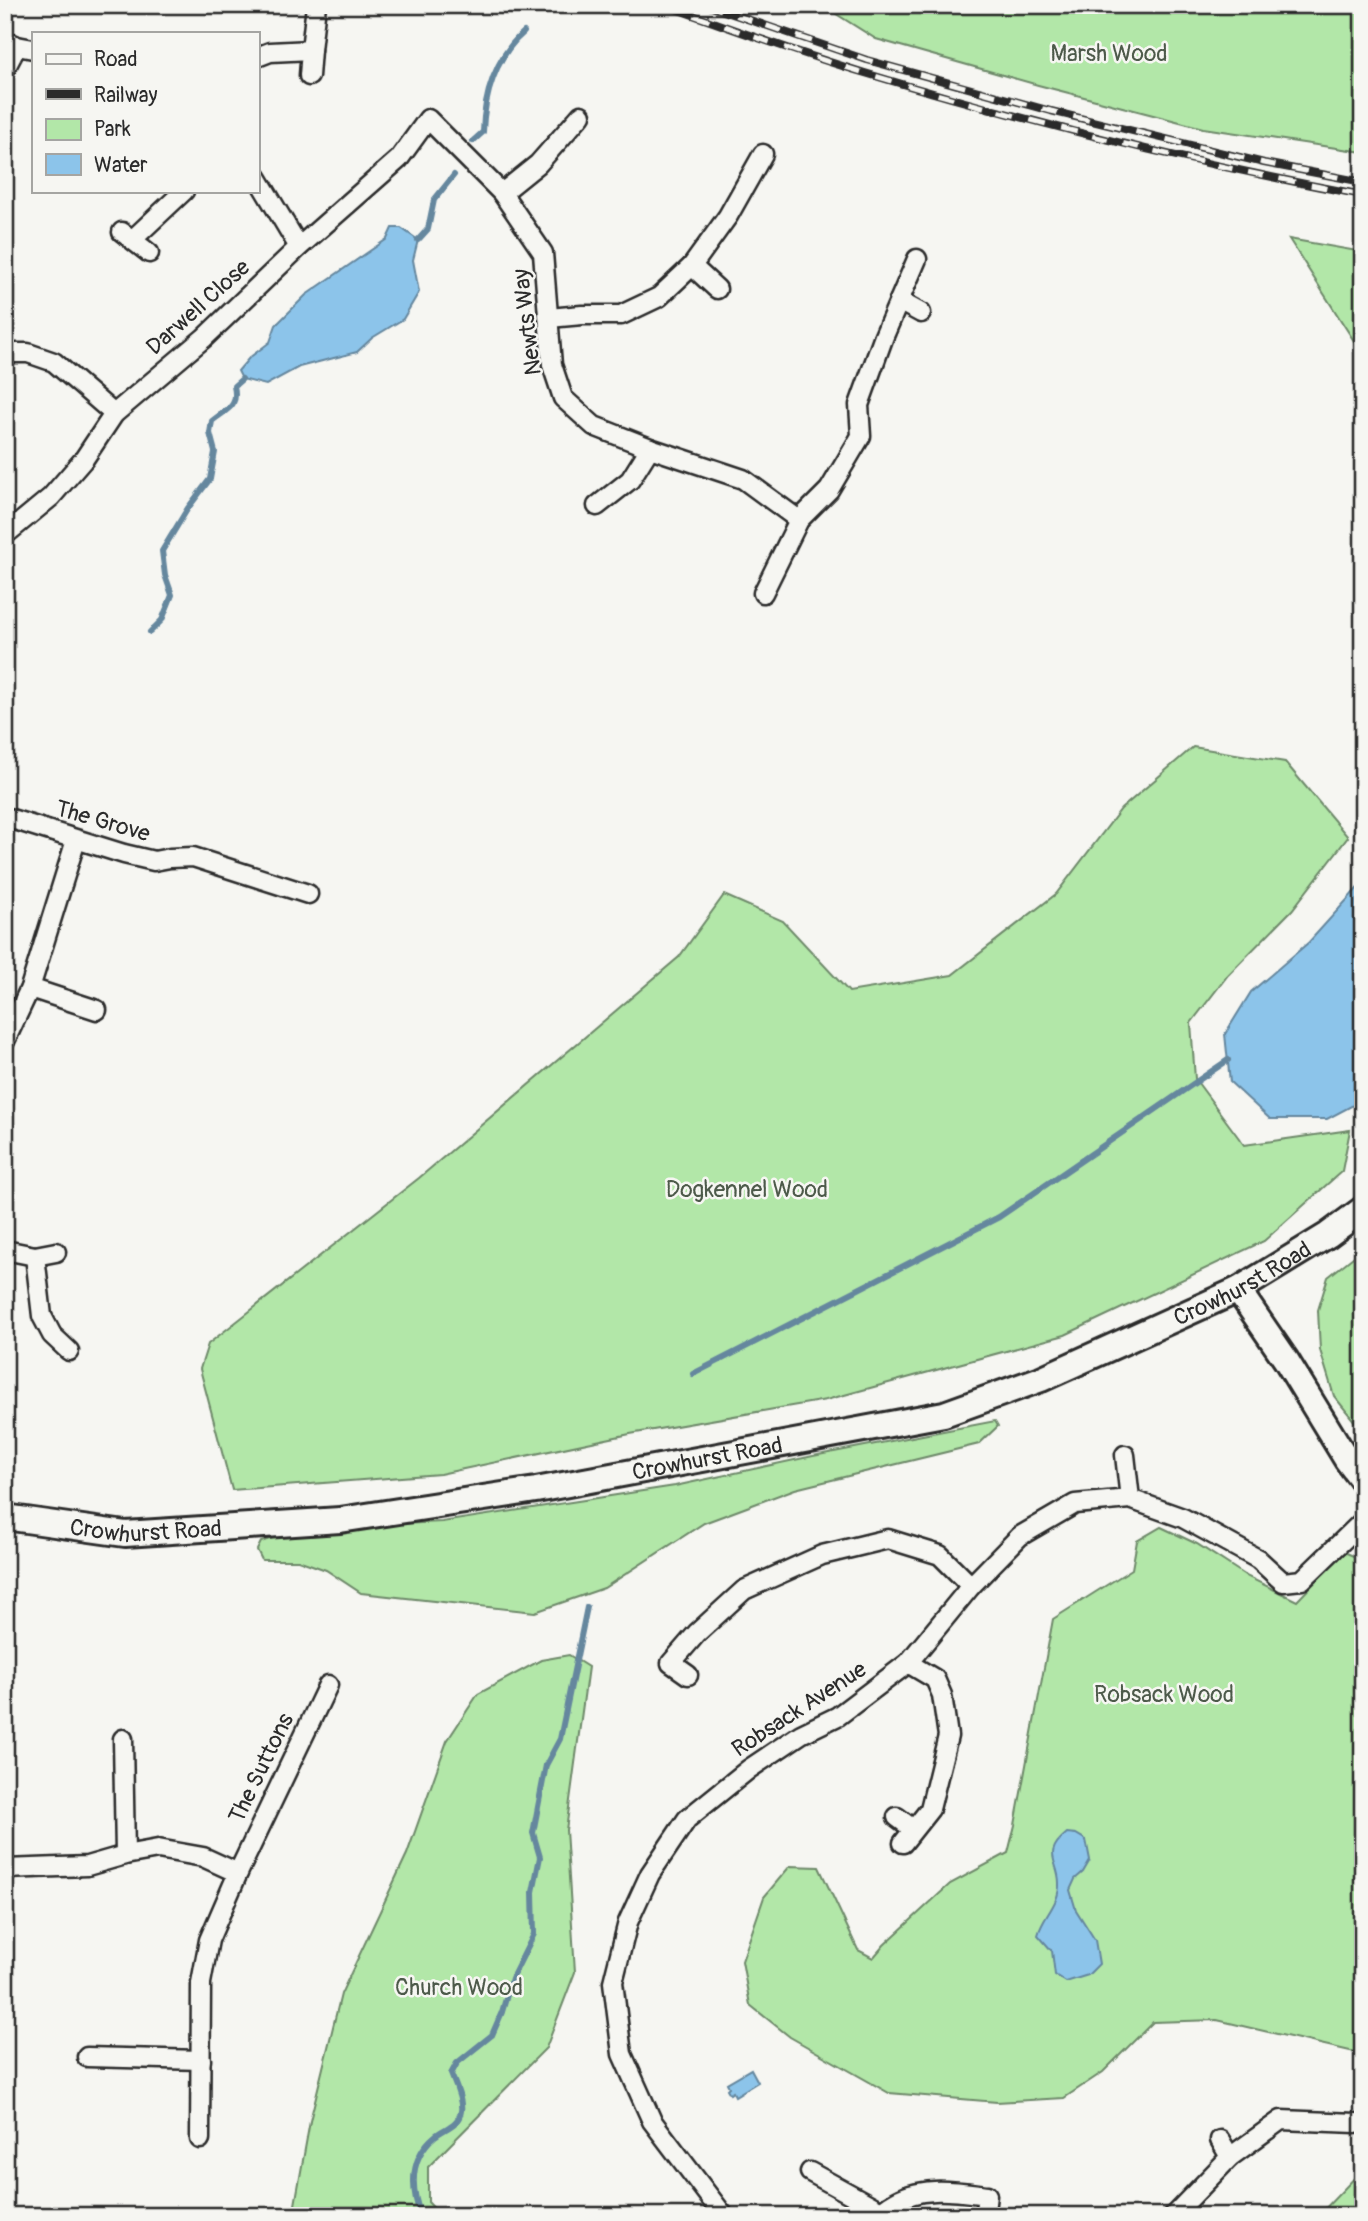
<svg xmlns="http://www.w3.org/2000/svg" width="1368" height="2221" viewBox="0 0 1368 2221" font-family="Pangolin,sans-serif">
	<style>
		.green { fill: #b2e7a8; stroke: #6e896a; stroke-width: 2 }
		.water { fill: #8cc4ea; stroke: #65879e; stroke-width: 2 }
		.lines { fill: none; stroke-linecap: round; stroke-linejoin: round }
		.stream { stroke: #65879e; stroke-width: 6 }
		.street-casing { stroke: #2b2b2b; stroke-width: 23 }
		.secondary-casing { stroke: #2b2b2b; stroke-width: 30 }
		.street { stroke: #f6f6f2; stroke-width: 18 }
		.secondary { stroke: #f6f6f2; stroke-width: 24 }
		.rail-casing { stroke: #2b2b2b; stroke-width: 8 }
		.rail { stroke: #f6f6f2; stroke-width: 5; stroke-dasharray: 16; stroke-linecap: butt }
		.labels { text-anchor: middle; dominant-baseline: central; stroke-width: 5; stroke-linejoin: round; paint-order: stroke }
		.park-label { font-size: 23px; fill: #4d5a4a; stroke: #f6f6f2 }
		.street-label { font-size: 23px; fill: #2b2b2b; stroke: #f6f6f2 }
	</style>
	<rect width="100%" height="100%" fill="#f6f6f2"/>
	<filter id="ink" filterUnits="userSpaceOnUse"><feTurbulence type="fractalNoise" baseFrequency=".0143" numOctaves="2"/><feDisplacementMap in="SourceGraphic" scale="14" xChannelSelector="R" yChannelSelector="G"/><feConvolveMatrix kernelMatrix="1 2 1 2 8 2 1 2 1" color-interpolation-filters="sRGB"/></filter>
	<g filter="url(#ink)">
		<!-- green -->
		<g class="green">
			<path d="M822,5H1363V152L1203,128L1038,85L876,39Z"/>
			<path d="M1289,239L1363,252V355Z"/>
			<path d="M1193,747L1285,762L1348,837L1292,910L1228,975L1191,1023L1195,1079L1244,1145L1350,1130L1342,1171L1264,1241L1065,1335L826,1400L630,1434L440,1474L232,1490L200,1369L208,1344L419,1178L679,957L724,895L783,921L849,992L952,975L1056,894L1121,809Z"/>
			<path d="M1363,1249V1432L1334,1396L1320,1350L1318,1310L1328,1277Z"/>
			<path d="M995,1421L998,1426L979,1444L795,1489L704,1523L604,1588L535,1612L361,1593L326,1570L298,1560H262L257,1550L261,1542L298,1529L442,1522L675,1486L813,1456Z"/>
			<path d="M1161,1527L1197,1544L1248,1577L1297,1601L1344,1552L1363,1560V2054L1217,2020L1153,2022L1103,2072L1064,2098L997,2102L889,2093L790,2037L750,2005L742,1961L764,1897L790,1866L819,1867L858,1950L873,1958L884,1945L950,1884L1008,1853L1015,1825L1053,1619L1132,1569L1137,1541Z"/>
			<path d="M569,1655L588,1667L566,1830L575,1972L546,2048L428,2167V2202L441,2216H293L310,2121L341,1994L407,1854L447,1741L478,1694L541,1660Z"/>
			<path d="M1363,2169V2216H1318Z"/>
		</g>
		<!-- water -->
		<g class="water">
			<path d="M392,228H401L418,240L413,260L419,292L403,319L372,338L357,352L299,367L266,385L242,379L238,371L249,358L270,342L276,325L306,295L387,239Z"/>
			<path d="M1363,882V1100L1327,1119H1270L1230,1082L1225,1034L1251,992L1309,942Z"/>
			<path d="M1067,1833L1076,1834L1086,1840L1090,1860L1083,1872L1075,1879L1070,1890L1076,1910L1095,1940L1099,1964L1088,1975L1066,1982L1055,1975L1052,1951L1038,1935C1043,1916 1060,1904 1059,1883C1059,1861 1041,1854 1067,1833Z"/>
			<path d="M751,2069L758,2082L735,2096L733,2092L730,2094L727,2089L729,2087L727,2083Z"/>
		</g>
		<g class="lines">
			<!-- stream -->
			<g class="stream">
				<path d="M473,141L483,132C484,96 495,57 524,32"/>
				<path d="M418,240L428,229L434,200L454,175"/>
				<path d="M150,632L162,620L172,595L165,575L162,551L188,508L210,479L215,452L210,433L212,421C226,409 239,408 234,386L242,379"/>
				<path d="M693,1374L999,1217L1228,1060"/>
				<path d="M421,2216C410,2187 410,2157 435,2136C445,2128 459,2125 461,2111C463,2101 455,2084 451,2074L457,2063L492,2035L502,2012L512,1978L534,1934L533,1892L540,1857L533,1833L546,1765L560,1739L587,1607"/>
			</g>
			<defs>
				<g id="street">
					<path d="M5,40L17,46L33,49"/>
					<path d="M257,57L270,52L311,50L316,5"/>
					<path d="M5,69L17,46"/>
					<path d="M309,76L311,50"/>
					<path d="M257,177L299,247"/>
					<path d="M502,193L538,164L581,115"/>
					<path d="M122,232L149,253"/>
					<path d="M133,239L184,191"/>
					<path d="M692,266L717,289"/>
					<path d="M899,301L921,313"/>
					<path d="M549,318L582,315H621L659,297L692,266L728,216L763,154"/>
					<path d="M5,353H28L54,362L114,414"/>
					<path d="M597,506L630,480L650,448"/>
					<path d="M5,535L51,497L84,459L114,414L204,338L299,247L399,159L428,119L502,193L543,253L552,365L563,398L594,426L650,448L743,479L799,520"/>
					<path d="M763,593L799,520L829,490L861,436L859,405L884,336L917,259"/>
					<path d="M5,817L124,854L154,861L170,858L193,857L308,894"/>
					<path d="M30,988L97,1010"/>
					<path d="M5,1041L30,988L76,840"/>
					<path d="M5,1250L35,1256L56,1252"/>
					<path d="M35,1256L42,1316L52,1335L69,1351"/>
					<path d="M1125,1455L1130,1499"/>
					<path d="M688,1675L671,1663L697,1633L744,1590L822,1555L888,1539L940,1555L971,1586"/>
					<path d="M123,1739L125,1855"/>
					<path d="M897,1817L913,1829"/>
					<path d="M903,1843L930,1809L948,1736L942,1695L935,1679L908,1663"/>
					<path d="M5,1869L87,1866L125,1855L158,1849L203,1857L238,1873"/>
					<path d="M87,2057L201,2060"/>
					<path d="M200,2139L201,1983L209,1940L238,1873L328,1685"/>
					<path d="M1220,2140L1230,2157"/>
					<path d="M810,2172L881,2211"/>
					<path d="M724,2216L652,2121L622,2054L613,1982L628,1922L650,1874L687,1819L749,1769L801,1734L838,1716L908,1663L971,1586L1020,1536L1075,1504L1130,1499L1183,1518L1258,1559L1283,1582L1302,1580L1363,1521"/>
					<path d="M880,2216C882,2209 885,2208 891,2204C919,2185 955,2191 987,2195L985,2211"/>
					<path d="M1173,2216L1230,2157L1281,2120L1356,2123"/>
				</g>
				<g id="secondary">
					<path d="M1238,1290L1286,1360L1347,1460L1363,1481"/>
					<path id="s1" d="M5,1517L125,1534L340,1520L536,1490L944,1414L1041,1379L1238,1290L1328,1235L1363,1209"/>
				</g>
			</defs>
			<!-- street casing -->
			<use href="#street" class="street-casing"/>
			<!-- secondary casing -->
			<use href="#secondary" class="secondary-casing"/>
			<!-- street -->
			<use href="#street" class="street"/>
			<!-- secondary -->
			<use href="#secondary" class="secondary"/>
			<defs>
				<g id="rail">
					<path d="M664,5C731,28 797,53 865,73C1028,122 1195,164 1363,195"/>
					<path d="M706,5L867,60L1051,111L1264,163L1363,182"/>
				</g>
			</defs>
			<!-- rail casing -->
			<use href="#rail" class="rail-casing"/>
			<!-- rail -->
			<use href="#rail" class="rail"/>
		</g>
	</g>
	<g class="labels">
		<!-- park labels -->
		<g class="park-label">
			<text x="1109" y="53">Marsh Wood</text>
			<text x="747" y="1189">Dogkennel Wood</text>
			<text x="1164" y="1694">Robsack Wood</text>
			<text x="459" y="1987">Church Wood</text>
		</g>
		<!-- street labels -->
		<g class="street-label">
			<text transform="translate(198 307) rotate(-42)">Darwell Close</text>
			<text transform="translate(527 322) rotate(-97)">Newts Way</text>
			<text transform="translate(103 821) rotate(16)">The Grove</text>
			<text stroke="none"><textPath href="#s1" startOffset="1276">Crowhurst Road</textPath></text>
			<text stroke="none"><textPath href="#s1" startOffset="709">Crowhurst Road</textPath></text>
			<text stroke="none"><textPath href="#s1" startOffset="142">Crowhurst Road</textPath></text>
			<text transform="translate(799 1709) rotate(-33)">Robsack Avenue</text>
			<text transform="translate(261 1768) rotate(-64)">The Suttons</text>
		</g>
	</g>
	<!-- margin -->
	<rect width="1368" height="2221" fill="none" stroke="#f6f6f2" stroke-width="28"/>
	<rect x="14" y="14" width="1340" height="2193" fill="none" stroke="#2b2b2b" stroke-width="2.5" filter="url(#ink)"/>
	<!-- legend -->
	<rect x="32" y="32" width="228" height="161" fill="#f6f6f2" stroke="#a5a5a2" stroke-width="2"/>
	<rect x="46" y="54" width="35" height="10" fill="#f6f6f2" stroke="#a5a5a2" stroke-width="2"/>
	<text x="94" y="66" font-size="21" fill="#2b2b2b">Road</text>
	<rect x="46" y="89" width="35" height="10" fill="#2b2b2b" stroke="#a5a5a2" stroke-width="2"/>
	<text x="94" y="102" font-size="21" fill="#2b2b2b">Railway</text>
	<rect x="46" y="119" width="35" height="21" fill="#b2e7a8" stroke="#a5a5a2" stroke-width="2"/>
	<text x="94" y="136" font-size="21" fill="#2b2b2b">Park</text>
	<rect x="46" y="154" width="35" height="21" fill="#8cc4ea" stroke="#a5a5a2" stroke-width="2"/>
	<text x="94" y="172" font-size="21" fill="#2b2b2b">Water</text>
</svg>
